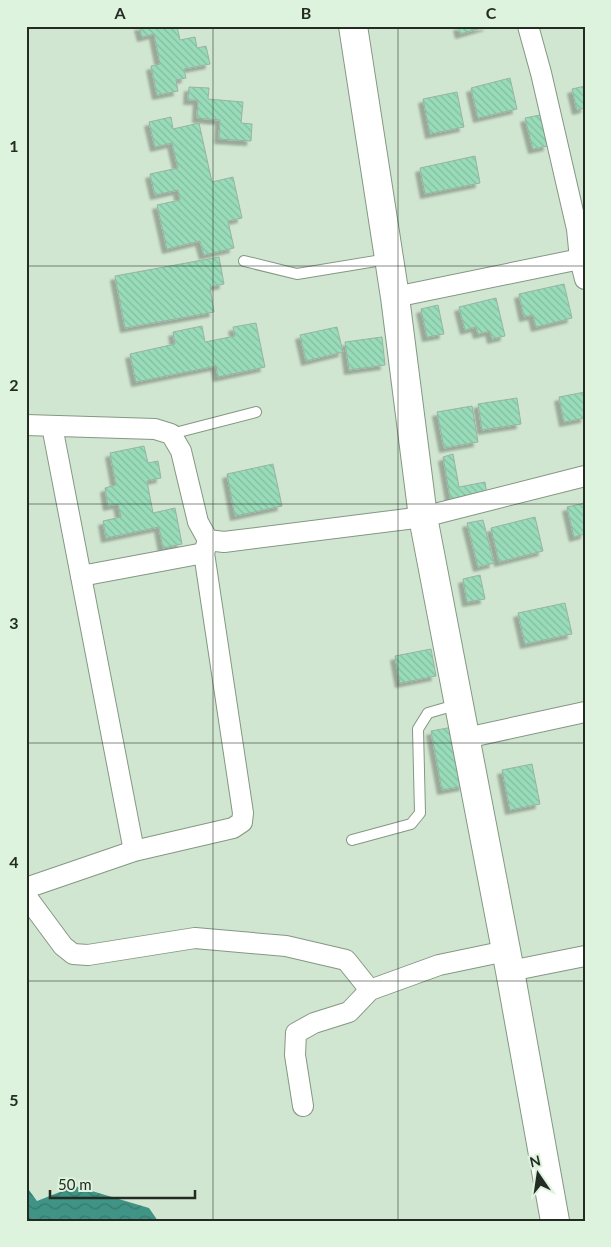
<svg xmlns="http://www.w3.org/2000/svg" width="611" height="1247" viewBox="0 0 611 1247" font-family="Lato,sans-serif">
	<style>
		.water { fill: url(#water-waves) }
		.building { fill: url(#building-back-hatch); stroke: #98b3a5; filter: url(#shadow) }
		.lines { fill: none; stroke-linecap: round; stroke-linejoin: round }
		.lane-casing { stroke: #849783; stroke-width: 12 }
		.street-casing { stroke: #849783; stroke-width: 22 }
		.secondary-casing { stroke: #849783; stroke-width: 30 }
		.lane { stroke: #fff; stroke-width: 10 }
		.street { stroke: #fff; stroke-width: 20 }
		.secondary { stroke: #fff; stroke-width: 28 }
		.grid { fill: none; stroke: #232b23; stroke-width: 1; stroke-opacity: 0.55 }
		.neatline { fill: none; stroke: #232b23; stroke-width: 2 }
		.grid-label { font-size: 16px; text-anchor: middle; font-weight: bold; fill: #232b23 }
	</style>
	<defs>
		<pattern id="water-waves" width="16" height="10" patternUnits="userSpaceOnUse" patternTransform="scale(1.25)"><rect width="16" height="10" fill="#409486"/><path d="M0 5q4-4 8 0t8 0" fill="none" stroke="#35796d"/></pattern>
		<pattern id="building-back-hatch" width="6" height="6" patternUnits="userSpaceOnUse" patternTransform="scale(1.25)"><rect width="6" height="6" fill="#98dcba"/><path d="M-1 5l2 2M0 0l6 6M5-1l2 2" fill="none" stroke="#83bda0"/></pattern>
		<filter id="shadow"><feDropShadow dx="-4.5" dy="4.5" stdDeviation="1" flood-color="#0004"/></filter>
	</defs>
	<rect width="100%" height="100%" fill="#d1e6d0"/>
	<!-- water -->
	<path class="water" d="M26,1186L37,1201L75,1186L149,1208L158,1221H26Z"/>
	<!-- building -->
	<g class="building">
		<path d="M139,26H177L180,40L195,37L197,48L206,46L210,64L184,69L186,78L176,80L178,91L157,95L151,66L160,64L154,34L142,37Z"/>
		<path d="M458,26H488L460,34Z"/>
		<path d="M510,78L517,109L478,118L471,88Z"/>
		<path d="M585,86V108L577,110L572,89Z"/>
		<path d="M189,87L209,88L208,99L243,102L241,123L252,124L251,141L219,139L220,120L197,118L198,100H188Z"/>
		<path d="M457,92L464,127L430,134L423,99Z"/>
		<path d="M540,115L548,146L533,149L525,118Z"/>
		<path d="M171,117L173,129L199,123L212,182L233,177L242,218L228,221L234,248L204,255L200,241L167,249L157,205L180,200L178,190L155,195L150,174L178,168L172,143L155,147L149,122Z"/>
		<path d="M475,156L480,183L425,194L420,168Z"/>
		<path d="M219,257L224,284L210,287L214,312L125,328L115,276Z"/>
		<path d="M564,284L572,318L536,327L533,315L524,317L519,294Z"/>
		<path d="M496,298L505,336L492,339L490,331L478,334L476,327L465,330L459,307Z"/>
		<path d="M438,305L444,334L427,337L421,309Z"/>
		<path d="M256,323L265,367L218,377L216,366L136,382L130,354L175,344L173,332L202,326L205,342L235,336L233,327Z"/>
		<path d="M337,327L343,352L306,361L300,335Z"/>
		<path d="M382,337L385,365L349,370L345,342Z"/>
		<path d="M585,392V418L564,422L559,397Z"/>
		<path d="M517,398L521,424L482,430L478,404Z"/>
		<path d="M472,406L478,442L444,448L437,412Z"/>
		<path d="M144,446L148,463L158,461L161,478L147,481L153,513L175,508L182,544L163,548L159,527L106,538L103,521L121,517L118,504L108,506L105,488L116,485L110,453Z"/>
		<path d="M453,454L459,487L485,482L487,495L451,502L443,457Z"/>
		<path d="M273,464L282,506L235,516L227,474Z"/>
		<path d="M585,503V534L574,537L567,507Z"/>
		<path d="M535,517L543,551L499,562L491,528Z"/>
		<path d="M483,520L494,563L478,567L467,523Z"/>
		<path d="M480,575L485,599L467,602L463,579Z"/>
		<path d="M565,603L572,634L525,644L518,613Z"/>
		<path d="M431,649L436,676L400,683L395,656Z"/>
		<path d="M453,727L464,786L442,790L431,731Z"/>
		<path d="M532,764L540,804L510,810L502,770Z"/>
	</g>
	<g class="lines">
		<defs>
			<g id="lane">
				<path d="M244,261L297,274L388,259"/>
				<path d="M171,434L256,412"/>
				<path d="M352,840L411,824L420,813L418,729L428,713L459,704"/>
			</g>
			<g id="street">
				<path d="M528,26L541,73L577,229L580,259L585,279"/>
				<path d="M395,297L585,258"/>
				<path d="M26,425L155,429L171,434L181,451L198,522L208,540L224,542L423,517L585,476"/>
				<path d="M52,426L134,851"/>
				<path d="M81,576L204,553"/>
				<path d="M466,738L585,712"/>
				<path d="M26,888L134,851L233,828L242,822L243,813L204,553L208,540"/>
				<path d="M26,896L63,946L73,954L88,955L195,938L286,946L346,960L370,990"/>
				<path d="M510,971L585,956"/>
				<path d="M303,1106L295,1055L296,1033L314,1023L349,1012L370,990L439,965L506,951"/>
			</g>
			<path id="secondary" d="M353,26L395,297L423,517L510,971L555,1221"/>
		</defs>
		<!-- lane casing -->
		<use href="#lane" class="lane-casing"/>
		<!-- street casing -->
		<use href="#street" class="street-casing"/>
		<!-- secondary casing -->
		<use href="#secondary" class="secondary-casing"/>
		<!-- lane -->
		<use href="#lane" class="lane"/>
		<!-- street -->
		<use href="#street" class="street"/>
		<!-- secondary -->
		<use href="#secondary" class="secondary"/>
	</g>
	<!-- grid -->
	<path class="grid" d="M213,26V1221M398,26V1221M26,266H585M26,504H585M26,743H585M26,981H585"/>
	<!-- border -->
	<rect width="611" height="1247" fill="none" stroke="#def3dd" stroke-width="55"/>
	<!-- north arrow -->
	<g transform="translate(538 1174) rotate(347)" stroke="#def3dd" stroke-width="4" paint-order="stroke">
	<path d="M0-4L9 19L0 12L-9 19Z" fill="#232b23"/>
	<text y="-8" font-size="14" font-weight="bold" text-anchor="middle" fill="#232b23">N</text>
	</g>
	<!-- scale -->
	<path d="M50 1190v8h145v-8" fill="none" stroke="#232b23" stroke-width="2.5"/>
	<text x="58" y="1190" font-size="15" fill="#232b23" stroke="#def3dd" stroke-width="4" paint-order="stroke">50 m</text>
	<rect x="28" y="28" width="556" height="1192" class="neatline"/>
	<g class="grid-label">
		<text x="120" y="19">A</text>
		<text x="306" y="19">B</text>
		<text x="491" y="19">C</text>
		<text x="14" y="152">1</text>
		<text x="14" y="391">2</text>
		<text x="14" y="629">3</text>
		<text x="14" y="868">4</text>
		<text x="14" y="1106">5</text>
	</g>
</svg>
